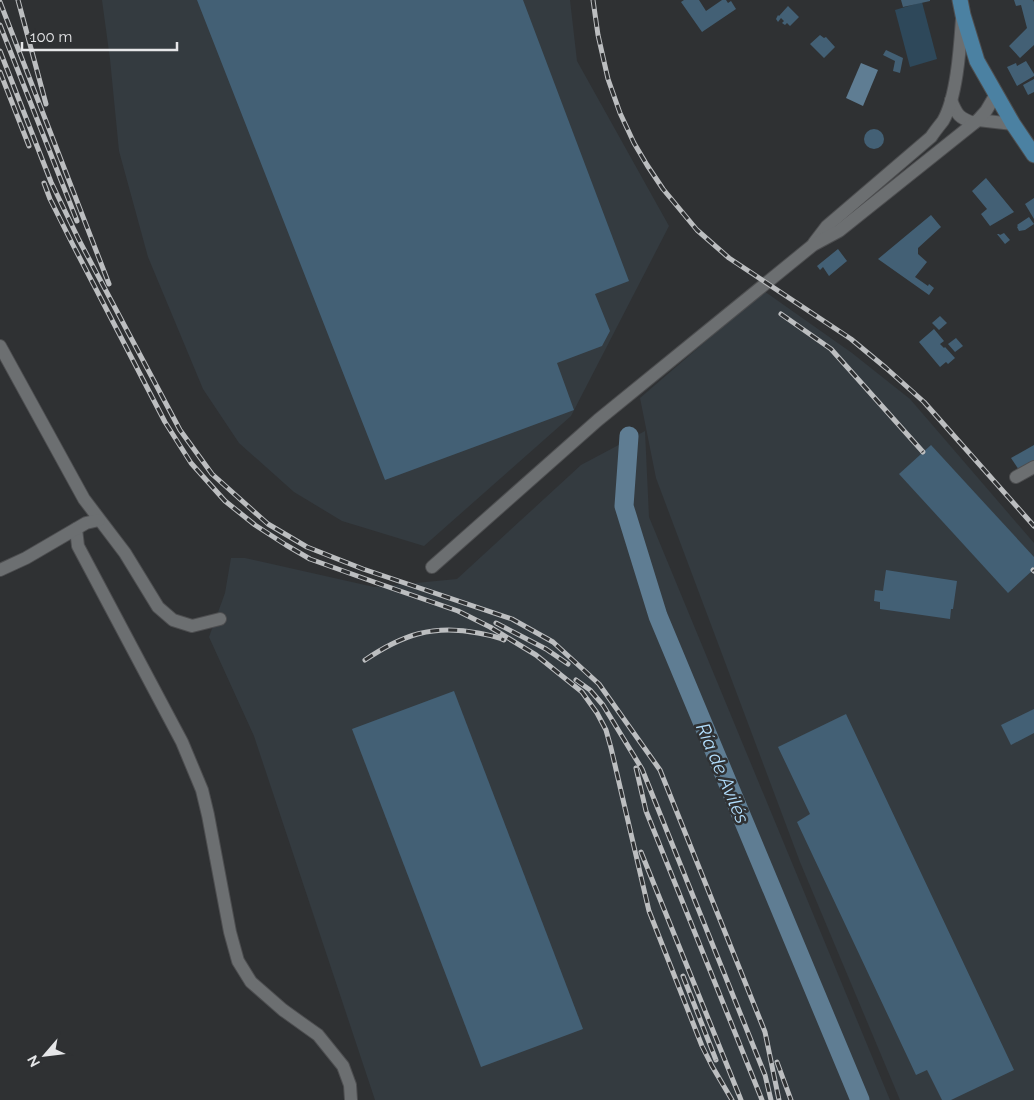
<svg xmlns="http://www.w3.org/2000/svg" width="1034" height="1100" viewBox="0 0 1034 1100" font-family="Raleway,sans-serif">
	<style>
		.built { fill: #343b40 }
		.green { fill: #2e485a }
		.water { fill: #5f7d93 }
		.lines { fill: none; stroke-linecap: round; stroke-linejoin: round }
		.river { stroke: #5f7d93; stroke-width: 19 }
		.building { fill: #436075 }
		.minor-casing { stroke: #4d4e50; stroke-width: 14 }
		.major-casing { stroke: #4d4e50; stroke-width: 17 }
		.minor { stroke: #6c6f71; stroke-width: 12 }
		.major { stroke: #4b81a2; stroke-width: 15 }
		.rail-casing { stroke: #bcbec0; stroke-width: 5 }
		.rail { stroke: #2f3133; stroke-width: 3; stroke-dasharray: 9; stroke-linecap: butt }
		.labels { text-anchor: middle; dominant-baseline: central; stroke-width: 5; stroke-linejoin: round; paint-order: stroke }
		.water-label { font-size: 19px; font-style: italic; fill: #b2defd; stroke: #2f3133 }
	</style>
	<rect width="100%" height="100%" fill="#2f3133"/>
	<!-- built -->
	<g class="built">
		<path d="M102,0H570L577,61L669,226L571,416L424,546L342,521L294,492L239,443L203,389L148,257L119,151L110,59Z"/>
		<path d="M764,291L852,353L910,399L1034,543V1100H900L800,862L656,478L640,398Z"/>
		<path d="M645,431L649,517L890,1100H375L254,736L209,637L225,593L231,558H245L374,587L457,579L581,465Z"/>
	</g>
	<!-- green -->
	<path class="green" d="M922,2L937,59L910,67L895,10Z"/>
	<!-- water -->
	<path class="water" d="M861,63L878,70L863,106L846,98Z"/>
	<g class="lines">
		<!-- river -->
		<path class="river" d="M629,436L624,506L658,616L860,1100"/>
	</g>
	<!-- building -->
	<g class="building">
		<path d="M197,0H523L629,281L595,294L610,331L602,346L557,363L574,410L385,480Z"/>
		<path d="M684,0H699L706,11L722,0H726L728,3L731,1L736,9L702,32L681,2Z"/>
		<path d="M901,0H930V1L903,7Z"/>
		<path d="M1014,0H1033L1034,2V45L1020,58L1009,46L1027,28L1021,5L1016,6Z"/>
		<path d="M788,6L799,17L790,26L787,23L785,25L782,23L784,21L781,18L778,22L776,19L778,15L779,16Z"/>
		<path d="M820,35L824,38L826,37L835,47L824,58L810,44Z"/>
		<path d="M886,50L903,58L900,73L893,71L895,61L883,55Z"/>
		<path d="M1026,61L1034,74V76L1017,86L1007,67L1016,63L1017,66Z"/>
		<path d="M1034,79V92L1028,95L1023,85Z"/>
		<circle cx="874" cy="139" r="10"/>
		<path d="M986,178L1014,212L990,226L981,214L987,209L972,191Z"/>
		<path d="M1034,198V219L1025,204Z"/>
		<path d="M931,215L941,227L918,248V254L927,262L915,277L928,286L929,284L934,288L929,295L878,259Z"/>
		<path d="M1029,217L1034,224L1025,230L1019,231L1017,227L1018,226L1017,225Z"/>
		<path d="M1004,233L1010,240L1005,244L997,234H999L1000,235Z"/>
		<path d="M838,249L847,261L829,276L823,267L820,270L817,266Z"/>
		<path d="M940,316L947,323L939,330L932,323Z"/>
		<path d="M934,329L944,341L940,344L944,348L945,347L955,358L948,364L946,362L940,367L919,342Z"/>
		<path d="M956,338L963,346L955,352L948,344Z"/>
		<path d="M931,445L1034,557V569L1008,593L899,474Z"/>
		<path d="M1034,445V461L1019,470L1011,458Z"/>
		<path d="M886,570L957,581L953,609H951L950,619L880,609V602L874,601L875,590L883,591Z"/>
		<path d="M454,691L583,1029L481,1067L352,729Z"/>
		<path d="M1034,709V733L1011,745L1001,725Z"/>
		<path d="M846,714L1014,1070L951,1100H942L927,1070L916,1075L797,822L810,814L778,747Z"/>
	</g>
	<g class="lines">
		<defs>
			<g id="minor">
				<path d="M951,100C957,115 959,118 974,123"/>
				<path d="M978,120L1013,124"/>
				<path d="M814,243L827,226L931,137C935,131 939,126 943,121C957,97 960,47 962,19"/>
				<path d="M0,346L84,499L125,553L158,607L173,620L192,626L220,619"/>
				<path d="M1016,477L1034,467"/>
				<path d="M76,529L78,546L182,742L202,790L208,815L230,932L238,961L251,982L283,1010L318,1035L343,1066L350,1085L351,1100"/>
				<path d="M432,567L598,420L813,245L839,231L978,120L986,111L996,94"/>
				<path d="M0,570L26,558L86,523L99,520"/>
			</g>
			<path id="major" d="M960,0L963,15L977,61L1013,124L1034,155"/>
		</defs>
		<!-- minor casing -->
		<use href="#minor" class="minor-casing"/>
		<!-- major casing -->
		<use href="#major" class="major-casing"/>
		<!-- minor -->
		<use href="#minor" class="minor"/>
		<!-- major -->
		<use href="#major" class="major"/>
		<defs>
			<g id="rail">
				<path d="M18,0L46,104"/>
				<path d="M593,0L598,35L608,79L620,113L634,143L647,165L663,189L697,230L729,258L851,339L886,368L924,402L1034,526"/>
				<path d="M0,2L109,284"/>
				<path d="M0,25L77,221"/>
				<path d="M0,51L51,182L79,240L180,430L212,474L268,524L307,547L363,569L512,619L553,642L599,684L660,770L765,1032L779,1100"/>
				<path d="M0,72L29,146"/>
				<path d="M44,183L50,199L72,243L165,422L191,463L225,501L255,525L286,545L310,559L377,583L458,611L490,627L536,655L582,692L597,713L606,730L611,748L649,911L702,1046L712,1066L732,1100"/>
				<path d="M781,314L831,349L923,452"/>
				<path d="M1033,570L1034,571"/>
				<path d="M496,623L546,649L568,664"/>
				<path d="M365,660C402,635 433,624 478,633C487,635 496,636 504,640"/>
				<path d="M576,680L590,690L603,705L642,769L765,1075L771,1100"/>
				<path d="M636,768L646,811L762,1100"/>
				<path d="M641,852L741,1100"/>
				<path d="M683,976L716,1060"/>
				<path d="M777,1062L791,1100"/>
			</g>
		</defs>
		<!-- rail casing -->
		<use href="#rail" class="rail-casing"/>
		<!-- rail -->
		<use href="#rail" class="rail"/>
	</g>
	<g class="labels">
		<!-- water labels -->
		<g class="water-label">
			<text transform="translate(723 773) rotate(67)">Ría de Avilés</text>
		</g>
	</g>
	<!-- north arrow -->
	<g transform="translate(45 1055) rotate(242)" stroke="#2f3133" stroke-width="4" paint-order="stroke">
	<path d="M0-4L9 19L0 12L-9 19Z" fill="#e5e6e8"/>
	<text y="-8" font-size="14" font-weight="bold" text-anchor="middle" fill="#e5e6e8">N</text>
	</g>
	<!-- scale -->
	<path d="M22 42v8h155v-8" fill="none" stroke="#e5e6e8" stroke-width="2.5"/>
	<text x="30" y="42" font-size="15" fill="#e5e6e8" stroke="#2f3133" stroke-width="4" paint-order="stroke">100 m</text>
</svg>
